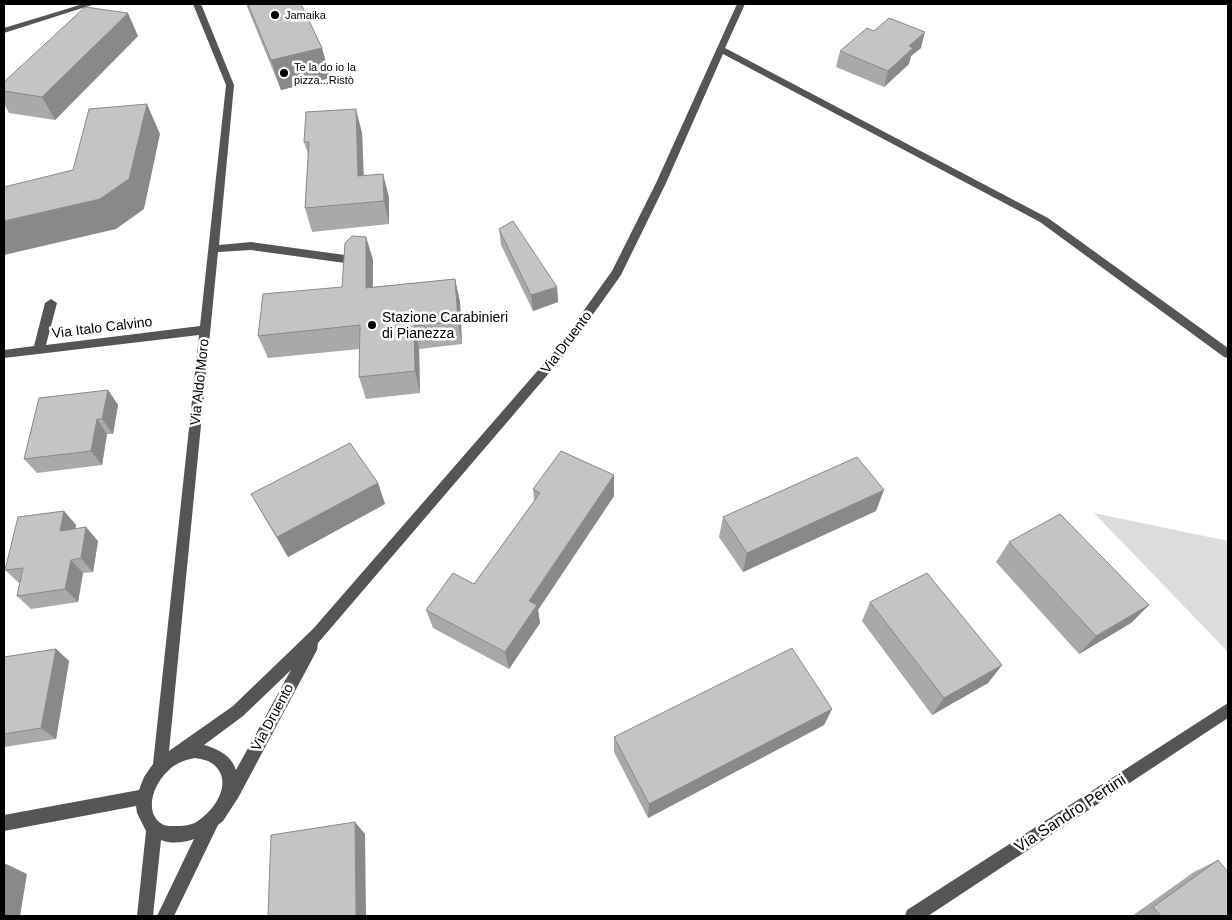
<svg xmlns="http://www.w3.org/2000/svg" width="1232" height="920" viewBox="0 0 1232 920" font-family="Helvetica,sans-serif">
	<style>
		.green { fill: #dcdcdc }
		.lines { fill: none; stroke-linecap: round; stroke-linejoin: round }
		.minor { fill: #555; fill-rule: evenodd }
		.wall { fill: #a9a9a9 }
		.shaded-wall { fill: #898989 }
		.building { fill: #c4c4c4; stroke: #898989 }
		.poi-dot { fill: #000; stroke: #fff; stroke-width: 2 }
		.labels { text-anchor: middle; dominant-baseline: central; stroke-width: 5; stroke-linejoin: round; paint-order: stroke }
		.far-poi-label { font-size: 11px; fill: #000; stroke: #fff; text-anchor: start }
		.poi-label { font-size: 14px; fill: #000; stroke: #fff; text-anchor: start }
		.street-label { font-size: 14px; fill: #000; stroke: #fff }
		.near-street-label { font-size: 16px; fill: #000; stroke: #fff }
	</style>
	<rect width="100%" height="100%" fill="#fff"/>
	<!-- green -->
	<path class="green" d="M1094,513L1228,541V652Z"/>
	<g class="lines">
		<!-- minor -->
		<g class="minor">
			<path d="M83,4H95L4,33V28Z"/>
			<path d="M193,4H201L234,85L219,245L251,242L352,256L357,260L352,264L251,250L218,252L169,751L233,706L313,629L554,352L612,271L656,183L737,4H745L725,48L1048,218L1228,348V358L1224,357L1040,222L723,54L666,183L621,275L562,358L318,643L317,650L238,798L223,821L218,825L174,916H157L194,839C184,843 171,844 161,840L153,916H137L146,831L137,813L136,806L4,831V815L139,790L144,777L153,764L199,335L4,358V350L34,346L45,303L51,299L57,303L46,345L200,326L226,85ZM291,670L236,770C231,755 218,749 204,745L243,716ZM195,758C201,759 208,760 213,764C234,781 216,809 198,821C190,826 182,826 173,826C169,826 165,826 162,824C143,812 154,783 168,771C175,763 185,760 195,758Z"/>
			<path d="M1228,703V718L928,916H905L907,910Z"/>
		</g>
	</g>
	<!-- wall -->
	<g class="wall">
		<path d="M246,4H301L322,48L330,78L281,90Z"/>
		<path d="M138,36L55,120L9,113L4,104V82Z"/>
		<path d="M921,48L911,56L909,64L884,87L836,67L840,51Z"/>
		<path d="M362,133L364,175L389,197V224L312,232L305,208L308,154L304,142Z"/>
		<path d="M499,229L557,287L558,302L533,311L501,245Z"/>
		<path d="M366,237L373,260V287L455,279L460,302L462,344L419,349L420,393L366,399L359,377L360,349L268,358L258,336L342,287Z"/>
		<path d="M108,390L118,405L113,434H107L102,465L37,473L24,459Z"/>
		<path d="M378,483L385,504L288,557L263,515L251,494Z"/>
		<path d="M533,489L614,496L538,610L540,623L509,669L433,628L426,610L474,584L534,501Z"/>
		<path d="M64,511L76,525L75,529L98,541L93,572L83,573L78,602L31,609L17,596L20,584L5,570Z"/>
		<path d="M876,511L743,572L719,537L723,517Z"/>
		<path d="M1009,542L1149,605L1131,623L1079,654L996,562Z"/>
		<path d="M870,602L1002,665L988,683L932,715L862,621Z"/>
		<path d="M56,649L69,661L56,739L4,747V657Z"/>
		<path d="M832,709L824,725L648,818L614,752V737Z"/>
		<path d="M1218,860L1228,916H1132L1194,872Z"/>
	</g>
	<!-- shaded-wall -->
	<g class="shaded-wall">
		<path d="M128,13L138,36L55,120L42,97Z"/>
		<path d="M925,32L921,48L911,56L909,64L884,87L888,71L909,46Z"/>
		<path d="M322,48L330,78L281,90L271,60Z"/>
		<path d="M147,104L160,134L144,209L116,229L4,255V221L100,199Z"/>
		<path d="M356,109L362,133L364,199L358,176Z"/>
		<path d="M383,174L389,197V224L384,201Z"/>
		<path d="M366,237L373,260L372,311L366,288Z"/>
		<path d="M455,279L460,302L462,344L458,321Z"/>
		<path d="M557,287L558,302L533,311L531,295Z"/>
		<path d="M414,326L419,349L420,393L415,371Z"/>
		<path d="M108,390L118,405L113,434L102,419Z"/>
		<path d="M97,419L107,434L102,465L91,451Z"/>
		<path d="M614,475V496L538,610L540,623L509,669L505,652L529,601Z"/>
		<path d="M378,483L385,504L288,557L277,537Z"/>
		<path d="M884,490L876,511L743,572L747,553Z"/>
		<path d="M64,511L76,525L72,545L60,531Z"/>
		<path d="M86,527L98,541L93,572L81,558Z"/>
		<path d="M71,560L83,573L78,602L65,589Z"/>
		<path d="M1149,605L1131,623L1079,654L1096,636Z"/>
		<path d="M56,649L69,661L56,739L41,728Z"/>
		<path d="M1002,665L988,683L932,715L944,698Z"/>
		<path d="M832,709L824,725L648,818L649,804Z"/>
		<path d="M355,822L365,834L366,916H356Z"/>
		<path d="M4,863L27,874L20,916H4Z"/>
	</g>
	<!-- building -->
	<g class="building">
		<path d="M248,4H301L322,48L271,60Z"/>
		<path d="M85,7L128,13L42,97L4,91V82Z"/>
		<path d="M889,18L925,32L909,46L913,48L888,71L840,51L867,28L874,31Z"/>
		<path d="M147,104L129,179L100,199L4,221V187L73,170L89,109Z"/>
		<path d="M356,109L358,176L383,174L384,201L305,208L309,142H304L306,112Z"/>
		<path d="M513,221L557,287L531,295L499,229Z"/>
		<path d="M352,236L366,237V288L455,279L458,321L414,326L415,371L359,377L360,325L258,336L263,294L342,287L345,243Z"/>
		<path d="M108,390L102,419H97L91,451L24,459L39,398Z"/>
		<path d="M350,443L378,483L277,537L251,494Z"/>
		<path d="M561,451L614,475L529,601L537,605L505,652L426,610L453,573L474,584L540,493L533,489Z"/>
		<path d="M857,457L884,490L747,553L723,517Z"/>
		<path d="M64,511L60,531L86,527L81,558L71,560L65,589L17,596L23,568L5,570L18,517Z"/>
		<path d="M1060,514L1149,605L1096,636L1009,542Z"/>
		<path d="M927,573L1002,665L944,698L870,602Z"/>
		<path d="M792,648L832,709L649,804L614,737Z"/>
		<path d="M56,649L41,728L4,734V657Z"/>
		<path d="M355,822L356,916H268L271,835Z"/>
		<path d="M1218,860L1228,872V916H1161L1153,907Z"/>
	</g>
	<!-- markers -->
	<g class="poi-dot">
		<circle cx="275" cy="15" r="5"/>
		<circle cx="284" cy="73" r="5"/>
		<circle cx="372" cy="325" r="5"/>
	</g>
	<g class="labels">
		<!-- far-poi labels -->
		<g class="far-poi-label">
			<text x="285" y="15">Jamaika</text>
			<text x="294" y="67">Te la do io la<tspan x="294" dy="13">pizza...Ristò</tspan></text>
		</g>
		<!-- poi labels -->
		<g class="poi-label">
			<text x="382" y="317">Stazione Carabinieri<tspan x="382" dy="16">di Pianezza</tspan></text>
		</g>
		<!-- street labels -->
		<g class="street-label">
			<text transform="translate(102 327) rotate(-7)">Via Italo Calvino</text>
			<text transform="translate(566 342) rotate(-53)">Via Druento</text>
			<text transform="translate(199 382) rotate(-84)">Via Aldo Moro</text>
			<text transform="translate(272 717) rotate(-62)">Via Druento</text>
		</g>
		<!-- near-street labels -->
		<g class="near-street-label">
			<text transform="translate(1070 813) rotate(-33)">Via Sandro Pertini</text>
		</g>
	</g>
	<!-- border -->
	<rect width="1232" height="920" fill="none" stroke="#000000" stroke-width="10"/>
</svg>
